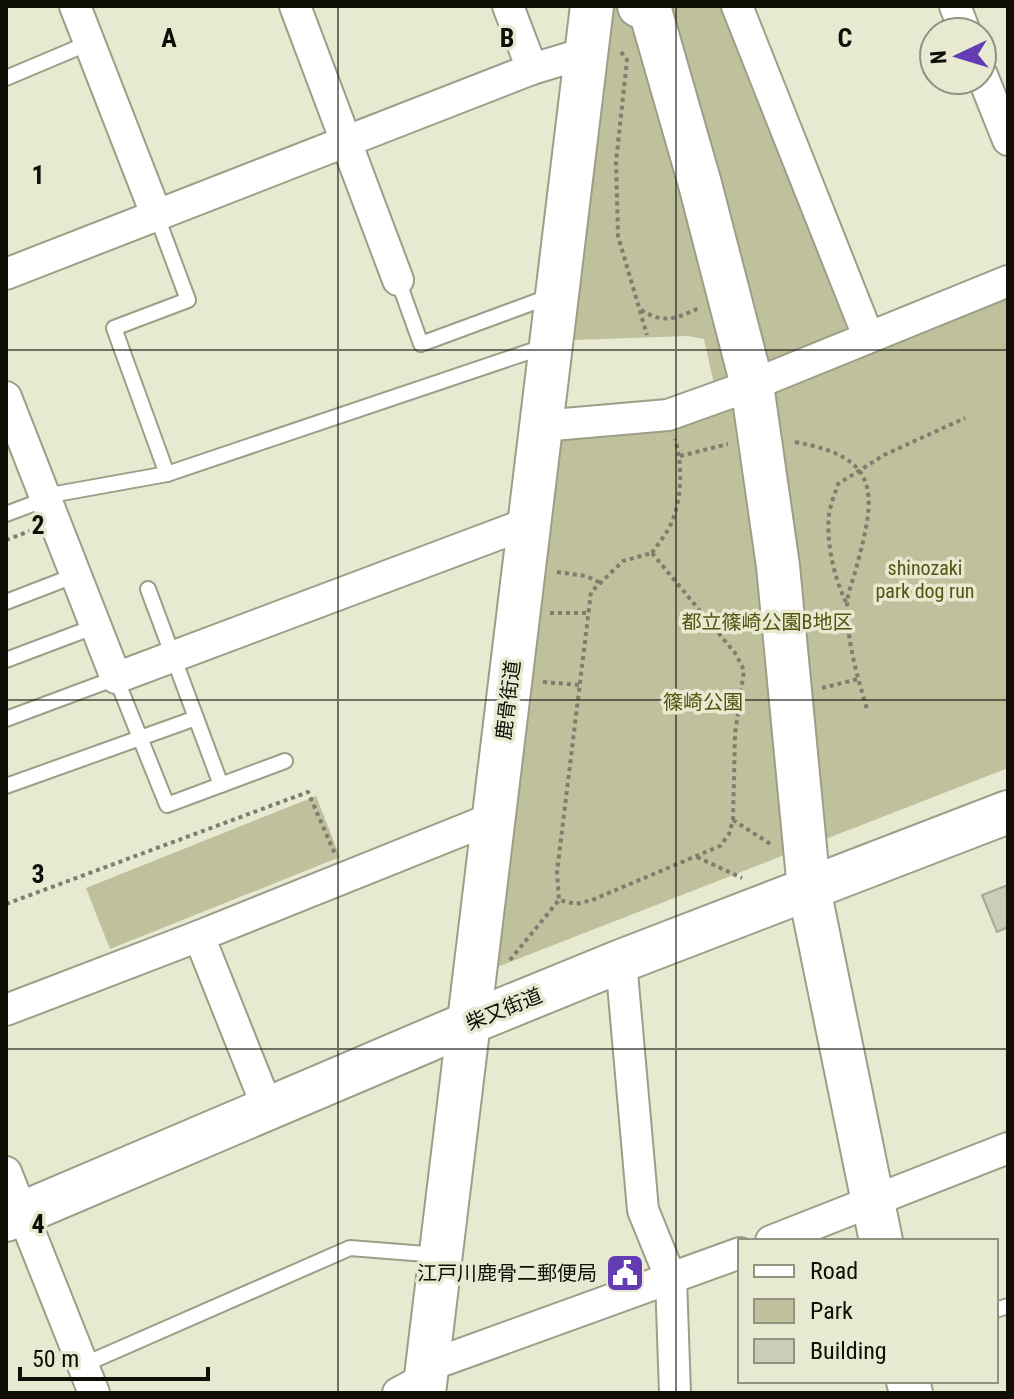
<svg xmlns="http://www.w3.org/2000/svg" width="1014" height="1399" viewBox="0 0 1014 1399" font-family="'Roboto Condensed','Noto Sans JP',sans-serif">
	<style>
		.green { fill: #bec19b }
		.building { fill: #cbcdb6; stroke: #a6a891; stroke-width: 2 }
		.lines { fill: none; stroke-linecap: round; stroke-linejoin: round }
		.lane-casing { stroke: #9c9e88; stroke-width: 18 }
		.street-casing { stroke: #9c9e88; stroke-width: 34 }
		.secondary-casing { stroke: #9c9e88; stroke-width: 46 }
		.path { stroke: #7d7e6e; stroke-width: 4; stroke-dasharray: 4 4; stroke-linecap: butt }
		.lane { stroke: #fff; stroke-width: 14 }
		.street { stroke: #fff; stroke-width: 30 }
		.secondary { stroke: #fff; stroke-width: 42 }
		.grid { fill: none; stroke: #0f0f07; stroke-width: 2; stroke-opacity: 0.55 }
		.labels { text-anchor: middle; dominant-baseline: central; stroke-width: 7; stroke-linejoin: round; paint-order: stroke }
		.park-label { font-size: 20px; fill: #535511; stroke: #e7e9d1 }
		.street-label { font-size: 20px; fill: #0f0f07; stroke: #e7e9d1 }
		.poi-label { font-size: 20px; fill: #0f0f07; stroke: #e7e9d1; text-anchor: end }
		.grid-label { font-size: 26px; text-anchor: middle; font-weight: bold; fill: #0f0f07; stroke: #e7e9d1; stroke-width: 7; stroke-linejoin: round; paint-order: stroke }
	</style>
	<rect width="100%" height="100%" fill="#e7e9d1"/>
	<!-- green -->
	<g class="green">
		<path d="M612,6H731L869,351L1008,298V768L497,967L561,429L718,402L704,339L688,336L573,340Z"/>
		<path d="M316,796L340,857L110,949L86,888Z"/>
	</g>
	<!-- building -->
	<path class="building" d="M1008,885V927L997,932L982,895Z"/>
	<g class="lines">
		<defs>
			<g id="lane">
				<path d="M6,78L89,43"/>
				<path d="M156,214L188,300L114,328L167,474"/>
				<path d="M398,280L421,344L551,296"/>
				<path d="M45,496L167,474L546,346"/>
				<path d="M6,514L46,499"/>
				<path d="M148,589L221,785"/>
				<path d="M6,602L76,575"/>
				<path d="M6,660L96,626"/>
				<path d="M6,719L116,678L167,805L285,761"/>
				<path d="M6,786L196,718"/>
				<path d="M996,1310L1008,1306"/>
				<path d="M83,1365L350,1248L438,1255"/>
			</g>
			<g id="street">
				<path d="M75,6L156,214"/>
				<path d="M295,6L398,280"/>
				<path d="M508,6L532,69"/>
				<path d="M737,6L868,336"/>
				<path d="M955,6L965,32"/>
				<path d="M982,75L1008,140"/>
				<path d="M6,274L532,69L585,53"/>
				<path d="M6,397L116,678L531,522"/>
				<path d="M541,426L668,415L752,385L1008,281"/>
				<path d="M199,936L268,1109"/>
				<path d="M621,961L643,1210L671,1279L675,1393"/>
				<path d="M6,1010L199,936L493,818"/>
				<path d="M6,1172L94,1393"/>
				<path d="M771,1241L1008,1148"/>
				<path d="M428,1366L740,1253"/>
				<path d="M398,1393L426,1378"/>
			</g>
			<g id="secondary">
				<path d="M639,6L650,10L700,184L752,385L778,566L809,889L881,1241"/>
				<path d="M6,1220L469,1023L621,961L1008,812"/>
				<path d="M908,1381L911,1393"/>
				<path d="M424,1393L592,6"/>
			</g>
		</defs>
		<!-- lane casing -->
		<use href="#lane" class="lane-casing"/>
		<!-- street casing -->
		<use href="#street" class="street-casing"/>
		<!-- secondary casing -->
		<use href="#secondary" class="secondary-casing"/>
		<!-- path -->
		<g class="path">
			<path d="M621,52L627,60L616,162L618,236L647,335"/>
			<path d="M641,310C664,324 675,319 699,308"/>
			<path d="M795,442C880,457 877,492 857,565C854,578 847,593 847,607C847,641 857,676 867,709"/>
			<path d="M680,456L728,444"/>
			<path d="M6,540L30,531"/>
			<path d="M652,553L735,653L744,670L735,734L733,820L729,834L720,846L592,900L576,904L559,900L557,872L591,592L623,561Z"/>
			<path d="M652,553C658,544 665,536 670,526C682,502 683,464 675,439"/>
			<path d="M557,572L586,576L601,583"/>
			<path d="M846,602C834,577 826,543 829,515C830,505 835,494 838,484L884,455L965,418"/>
			<path d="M550,613H588"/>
			<path d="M543,682L580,685"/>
			<path d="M822,688L858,679"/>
			<path d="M733,820L772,845"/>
			<path d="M697,857L742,878"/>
			<path d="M6,904L308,792L335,854"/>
			<path d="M510,960L559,900"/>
		</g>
		<!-- lane -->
		<use href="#lane" class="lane"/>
		<!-- street -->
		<use href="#street" class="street"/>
		<!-- secondary -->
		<use href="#secondary" class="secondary"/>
	</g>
	<!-- grid -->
	<path class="grid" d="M338,6V1393M676,6V1393M6,350H1008M6,700H1008M6,1049H1008"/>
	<!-- icons -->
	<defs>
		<symbol id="civic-square" viewBox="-11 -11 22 22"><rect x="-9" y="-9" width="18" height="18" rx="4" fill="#633cb4" stroke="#e7e9d1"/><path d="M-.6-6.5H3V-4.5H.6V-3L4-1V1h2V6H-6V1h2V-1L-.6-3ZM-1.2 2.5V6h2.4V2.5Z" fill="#fff"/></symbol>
	</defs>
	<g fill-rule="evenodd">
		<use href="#civic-square" x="603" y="1251" width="44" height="44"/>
	</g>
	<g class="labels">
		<!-- park labels -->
		<g class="park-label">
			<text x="925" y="568">shinozaki<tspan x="925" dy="23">park dog run</tspan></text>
			<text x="767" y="622">都立篠崎公園B地区</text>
			<text x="703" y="702">篠崎公園</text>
		</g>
		<!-- street labels -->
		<g class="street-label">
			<text transform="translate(508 700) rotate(-83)">鹿骨街道</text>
			<text transform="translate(504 1009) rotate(-22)">柴又街道</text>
		</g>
		<!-- poi labels -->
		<g class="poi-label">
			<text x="597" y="1273">江戸川鹿骨二郵便局</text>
		</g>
	</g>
	<g class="grid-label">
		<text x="169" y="47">A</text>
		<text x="507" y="47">B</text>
		<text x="845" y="47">C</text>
		<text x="38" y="184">1</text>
		<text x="38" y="534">2</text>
		<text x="38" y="883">3</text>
		<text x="38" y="1233">4</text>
	</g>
	<!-- border -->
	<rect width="1014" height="1399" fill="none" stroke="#0f0f07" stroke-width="16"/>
	<!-- legend -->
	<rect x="738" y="1239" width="260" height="144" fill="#e7e9d1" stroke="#919280" stroke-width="2"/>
	<rect x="754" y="1265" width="40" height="12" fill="#ffffff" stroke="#919280" stroke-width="2"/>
	<text x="810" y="1279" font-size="24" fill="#0f0f07">Road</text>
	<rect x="754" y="1299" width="40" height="24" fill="#bec19b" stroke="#919280" stroke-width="2"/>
	<text x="810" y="1319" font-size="24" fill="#0f0f07">Park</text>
	<rect x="754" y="1339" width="40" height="24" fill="#cbcdb6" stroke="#919280" stroke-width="2"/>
	<text x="810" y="1359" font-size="24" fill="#0f0f07">Building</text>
	<!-- north arrow -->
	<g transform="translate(958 56) rotate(266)"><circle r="38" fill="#e7e9d1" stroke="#919280" stroke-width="2"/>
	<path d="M0-6L14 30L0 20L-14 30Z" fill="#633cb4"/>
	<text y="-12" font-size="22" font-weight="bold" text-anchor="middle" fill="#0f0f07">N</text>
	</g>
	<!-- scale -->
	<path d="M20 1367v12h188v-12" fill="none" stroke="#0f0f07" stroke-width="4"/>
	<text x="32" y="1367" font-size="24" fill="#0f0f07" stroke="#e7e9d1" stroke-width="6" paint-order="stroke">50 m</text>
</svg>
